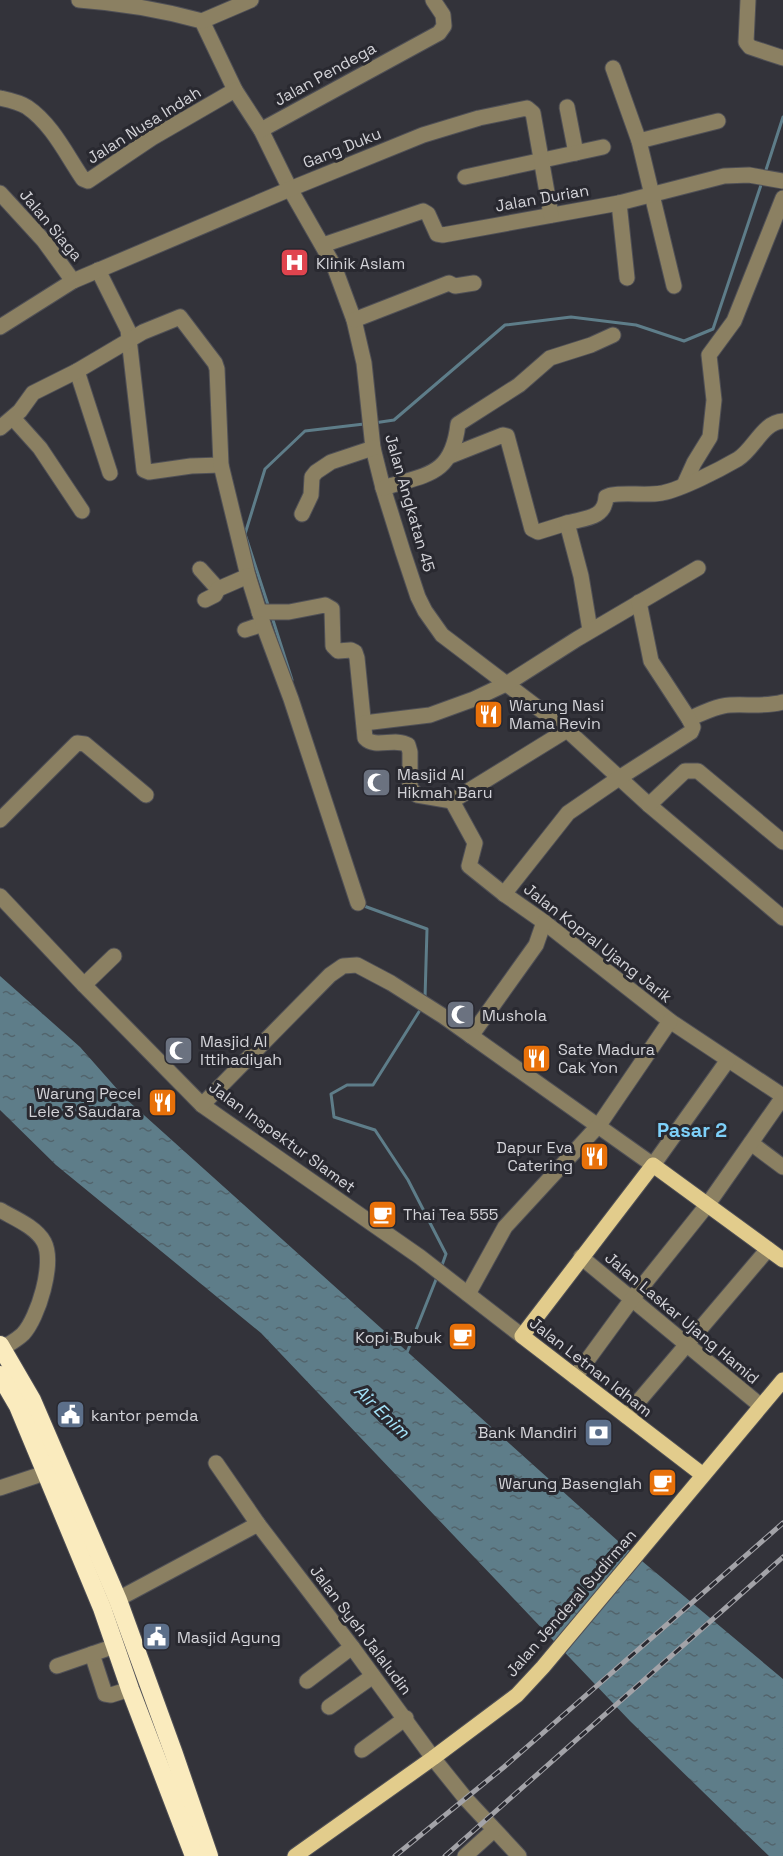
<svg xmlns="http://www.w3.org/2000/svg" width="783" height="1856" viewBox="0 0 783 1856" font-family="'Space Grotesk',sans-serif">
	<style>
		.water { fill: url(#water-ripples) }
		.lines { fill: none; stroke-linecap: round; stroke-linejoin: round }
		.stream { stroke: #5e7d89; stroke-width: 3 }
		.minor-casing { stroke: #505056; stroke-width: 17 }
		.major-casing { stroke: #505056; stroke-width: 17 }
		.highway-casing { stroke: #505056; stroke-width: 20 }
		.minor { stroke: #8b8062; stroke-width: 15 }
		.major { stroke: #e2cc8c; stroke-width: 15 }
		.highway { stroke: #faebbe; stroke-width: 18 }
		.rail-casing { stroke: #a3a3a8; stroke-width: 5 }
		.rail { stroke: #292930; stroke-width: 3; stroke-dasharray: 9; stroke-linecap: butt }
		.labels { text-anchor: middle; dominant-baseline: central; stroke-width: 6; stroke-linejoin: round; paint-order: stroke }
		.street-label { font-size: 16px; fill: #d3d3d8; stroke: #292930 }
		.poi-label { font-size: 16px; fill: #d3d3d8; stroke: #292930; text-anchor: start }
		.water-label { font-size: 18px; font-style: italic; fill: #a3e2f8; stroke: #292930 }
		.quarter-label { font-size: 20px; font-weight: bold; fill: #7dd0f9; stroke: #292930 }
	</style>
	<defs>
		<pattern id="water-ripples" width="26" height="14" patternUnits="userSpaceOnUse" patternTransform="scale(1.5)"><rect width="26" height="14" fill="#5e7d89"/><path d="M2 4q2-2 4 0t4 0M15 11q2-2 4 0t4 0" fill="none" stroke="#52646c"/></pattern>
	</defs>
	<rect width="100%" height="100%" fill="#33333a"/>
	<!-- water -->
	<path class="water" d="M0,976L80,1047L125,1098L618,1541L783,1679V1856H769L630,1721L261,1333L56,1165L0,1110Z"/>
	<g class="lines">
		<!-- stream -->
		<g class="stream">
			<path d="M765,173L783,117"/>
			<path d="M374,423L394,420L505,325L571,317L636,325L684,341L713,329L762,182"/>
			<path d="M269,608L245,534L265,469L305,431L364,424"/>
			<path d="M272,617L292,680"/>
			<path d="M363,903L364,906L427,929L425,998"/>
			<path d="M422,1007L373,1085H347L331,1094L334,1117L375,1130L408,1180L446,1254L441,1268"/>
			<path d="M406,1355L437,1277"/>
		</g>
		<defs>
			<g id="minor">
				<path d="M79,0C121,3 162,10 202,21L235,90L261,130L290,189L334,266L354,320L364,363L373,448L383,488L403,552L418,597L425,611L442,635L567,730L649,805L783,918"/>
				<path d="M748,0L746,42L750,47L783,58"/>
				<path d="M202,21L251,0"/>
				<path d="M613,68L639,141L674,286"/>
				<path d="M0,98C9,100 19,102 27,107C52,124 66,154 83,179L88,181L152,138L235,90"/>
				<path d="M567,107L576,153"/>
				<path d="M261,130L439,33L444,26L443,15L433,0"/>
				<path d="M639,141L718,121"/>
				<path d="M465,177L603,147"/>
				<path d="M0,193L44,241L73,281"/>
				<path d="M619,203L627,278"/>
				<path d="M323,245L423,211L428,214L437,234L443,235L619,203L724,176L749,175L783,181"/>
				<path d="M98,270L128,330L144,470L149,472L191,466L221,465"/>
				<path d="M354,320L449,283L455,286L474,283"/>
				<path d="M0,327L73,281L290,189L423,135L479,118L527,108L533,113L551,215"/>
				<path d="M77,371L110,473"/>
				<path d="M13,418L40,448L82,511"/>
				<path d="M0,428L20,411L33,393L77,371L143,332L180,317L215,363L217,369L221,465L248,576L263,624L245,630"/>
				<path d="M450,456L503,435L507,436L532,529L538,532L567,523L581,576L590,630"/>
				<path d="M684,485L694,463L710,437L714,400L709,355L734,321L783,198"/>
				<path d="M383,488C427,474 452,476 458,424L519,385L550,358L591,345L613,335"/>
				<path d="M302,514L311,495L312,477L316,472L331,462L373,448"/>
				<path d="M567,523C584,518 605,519 606,497L611,495C627,492 645,496 662,493C682,489 719,470 738,459C754,449 763,422 783,421"/>
				<path d="M200,569L218,589"/>
				<path d="M205,600L215,595L218,589L248,576"/>
				<path d="M259,612H289L325,605L332,609L333,646L338,651L351,650L355,652L357,658L365,738C375,749 395,737 408,745L410,752V788L417,795L452,801L567,730"/>
				<path d="M263,624L291,699L358,903"/>
				<path d="M689,719C702,713 716,706 730,705C748,704 766,707 783,702"/>
				<path d="M364,723L430,715L474,699L508,683L577,639L698,568"/>
				<path d="M452,801L475,843L469,866L504,894L544,922L670,1021L783,1096"/>
				<path d="M649,805L685,771H698L783,842"/>
				<path d="M0,820L77,743L85,744L146,795"/>
				<path d="M504,894L568,813L619,778L691,732L693,727L689,719L651,661L639,602"/>
				<path d="M0,896L84,985L202,1105L420,1257L522,1336"/>
				<path d="M84,985L114,956"/>
				<path d="M471,1036L536,945L544,922"/>
				<path d="M202,1105L330,975L343,966L357,965L391,983L443,1016L653,1165L728,1060"/>
				<path d="M751,1143L783,1167"/>
				<path d="M0,1210C14,1218 36,1227 44,1242C55,1263 38,1318 23,1334C17,1340 7,1345 0,1350"/>
				<path d="M581,1257L761,1406"/>
				<path d="M468,1294L505,1227L599,1125L670,1021"/>
				<path d="M575,1377L632,1299L708,1204L783,1097"/>
				<path d="M626,1416L768,1249"/>
				<path d="M216,1463L258,1524L352,1647L433,1758L466,1799L519,1856"/>
				<path d="M0,1488L57,1469"/>
				<path d="M107,1605L258,1524"/>
				<path d="M92,1654L105,1694L111,1695L130,1689"/>
				<path d="M57,1666L115,1646"/>
				<path d="M307,1681L352,1647"/>
				<path d="M329,1707L373,1676"/>
				<path d="M362,1750L406,1718"/>
				<path d="M465,1856L494,1830"/>
			</g>
			<g id="major">
				<path d="M703,1475L522,1336L653,1165L783,1260"/>
				<path d="M295,1856L433,1758L517,1695L543,1667L783,1380"/>
			</g>
			<g id="highway">
				<path d="M0,1345L32,1400L118,1600L174,1754L209,1856"/>
				<path d="M0,1375L18,1406L102,1608L130,1689L194,1856"/>
			</g>
		</defs>
		<!-- minor casing -->
		<use href="#minor" class="minor-casing"/>
		<!-- major casing -->
		<use href="#major" class="major-casing"/>
		<!-- highway casing -->
		<use href="#highway" class="highway-casing"/>
		<!-- minor -->
		<use href="#minor" class="minor"/>
		<!-- major -->
		<use href="#major" class="major"/>
		<!-- highway -->
		<use href="#highway" class="highway"/>
		<defs>
			<g id="rail">
				<path d="M395,1856L504,1767L783,1523"/>
				<path d="M445,1856L783,1557"/>
			</g>
		</defs>
		<!-- rail casing -->
		<use href="#rail" class="rail-casing"/>
		<!-- rail -->
		<use href="#rail" class="rail"/>
	</g>
	<!-- icons -->
	<defs>
		<symbol id="hospital-square" viewBox="-11 -11 22 22"><rect x="-9" y="-9" width="18" height="18" rx="4" fill="#e0444e" stroke="#292930"/><path d="M-5-5h3v3.5h4V-5h3V5h-3V1.5h-4V5h-3Z" fill="#fff"/></symbol>
		<symbol id="restaurant-square" viewBox="-11 -11 22 22"><rect x="-9" y="-9" width="18" height="18" rx="4" fill="#e8710a" stroke="#292930"/><path d="M-5-6h1v4h1v-4h1v4h1v-4h1v5L-1.5 .5V6h-2V.5L-5-1ZM5-6V6H3V1.5H1.5Q1.5-4 5-6Z" fill="#fff"/></symbol>
		<symbol id="mosque-square" viewBox="-11 -11 22 22"><rect x="-9" y="-9" width="18" height="18" rx="4" fill="#6b7280" stroke="#292930"/><path d="M3.5-4.9A6 6 0 1 0 3.5 4.9A5 5 0 1 1 3.5-4.9Z" fill="#fff"/></symbol>
		<symbol id="cafe-square" viewBox="-11 -11 22 22"><rect x="-9" y="-9" width="18" height="18" rx="4" fill="#e8710a" stroke="#292930"/><path d="M-5.5-4.5H6V0H3Q3 3.5 0 3.5H-2.5Q-5.5 3.5-5.5 0ZM3-3.2v2h1.7v-2ZM-6 4.5H4V6H-6Z" fill="#fff"/></symbol>
		<symbol id="civic-square" viewBox="-11 -11 22 22"><rect x="-9" y="-9" width="18" height="18" rx="4" fill="#5c6f8a" stroke="#292930"/><path d="M-.6-6.5H3V-4.5H.6V-3L4-1V1h2V6H-6V1h2V-1L-.6-3ZM-1.2 2.5V6h2.4V2.5Z" fill="#fff"/></symbol>
		<symbol id="bank-square" viewBox="-11 -11 22 22"><rect x="-9" y="-9" width="18" height="18" rx="4" fill="#5c6f8a" stroke="#292930"/><path d="M-6-4H6V4H-6ZM0-2.3a2.3 2.3 0 1 0 0 4.6a2.3 2.3 0 1 0 0-4.6Z" fill="#fff"/></symbol>
	</defs>
	<g fill-rule="evenodd">
		<use href="#hospital-square" x="278" y="246" width="33" height="33"/>
		<use href="#restaurant-square" x="472" y="698" width="33" height="33"/>
		<use href="#mosque-square" x="360" y="766" width="33" height="33"/>
		<use href="#mosque-square" x="444" y="998" width="33" height="33"/>
		<use href="#mosque-square" x="162" y="1034" width="33" height="33"/>
		<use href="#restaurant-square" x="520" y="1042" width="33" height="33"/>
		<use href="#restaurant-square" x="146" y="1086" width="33" height="33"/>
		<use href="#restaurant-square" x="578" y="1140" width="33" height="33"/>
		<use href="#cafe-square" x="366" y="1198" width="33" height="33"/>
		<use href="#cafe-square" x="446" y="1320" width="33" height="33"/>
		<use href="#civic-square" x="54" y="1398" width="33" height="33"/>
		<use href="#bank-square" x="582" y="1416" width="33" height="33"/>
		<use href="#cafe-square" x="646" y="1466" width="33" height="33"/>
		<use href="#civic-square" x="140" y="1620" width="33" height="33"/>
	</g>
	<g class="labels">
		<!-- street labels -->
		<g class="street-label">
			<text transform="translate(325 74) rotate(-29)">Jalan Pendega</text>
			<text transform="translate(144 125) rotate(-32)">Jalan Nusa Indah</text>
			<text transform="translate(342 148) rotate(-22)">Gang Duku</text>
			<text transform="translate(542 198) rotate(-10)">Jalan Durian</text>
			<text transform="translate(51 225) rotate(50)">Jalan Siaga</text>
			<text transform="translate(410 503) rotate(74)">Jalan Angkatan 45</text>
			<text transform="translate(598 943) rotate(38)">Jalan Kopral Ujang Jarik</text>
			<text transform="translate(282 1137) rotate(36)">Jalan Inspektur Slamet</text>
			<text transform="translate(682 1318) rotate(40)">Jalan Laskar Ujang Hamid</text>
			<text transform="translate(591 1367) rotate(38)">Jalan Letnan Idham</text>
			<text transform="translate(571 1603) rotate(-49)">Jalan Jenderal Sudirman</text>
			<text transform="translate(361 1630) rotate(53)">Jalan Syeh Jalaludin</text>
		</g>
		<!-- poi labels -->
		<g class="poi-label">
			<text x="316" y="263">Klinik Aslam</text>
			<text x="509" y="705">Warung Nasi<tspan x="509" dy="18">Mama Revin</tspan></text>
			<text x="397" y="774">Masjid Al<tspan x="397" dy="18">Hikmah Baru</tspan></text>
			<text x="482" y="1015">Mushola</text>
			<text x="200" y="1041">Masjid Al<tspan x="200" dy="18">Ittihadiyah</tspan></text>
			<text x="558" y="1049">Sate Madura<tspan x="558" dy="18">Cak Yon</tspan></text>
			<text x="141" y="1093" text-anchor="end">Warung Pecel<tspan x="141" dy="18">Lele 3 Saudara</tspan></text>
			<text x="573" y="1147" text-anchor="end">Dapur Eva<tspan x="573" dy="18">Catering</tspan></text>
			<text x="403" y="1214">Thai Tea 555</text>
			<text x="442" y="1337" text-anchor="end">Kopi Bubuk</text>
			<text x="91" y="1415">kantor pemda</text>
			<text x="577" y="1432" text-anchor="end">Bank Mandiri</text>
			<text x="642" y="1483" text-anchor="end">Warung Basenglah</text>
			<text x="177" y="1637">Masjid Agung</text>
		</g>
		<!-- water labels -->
		<g class="water-label">
			<text transform="translate(382 1411) rotate(44)">Air Enim</text>
		</g>
		<!-- quarter labels -->
		<g class="quarter-label">
			<text x="692" y="1130">Pasar 2</text>
		</g>
	</g>
</svg>
